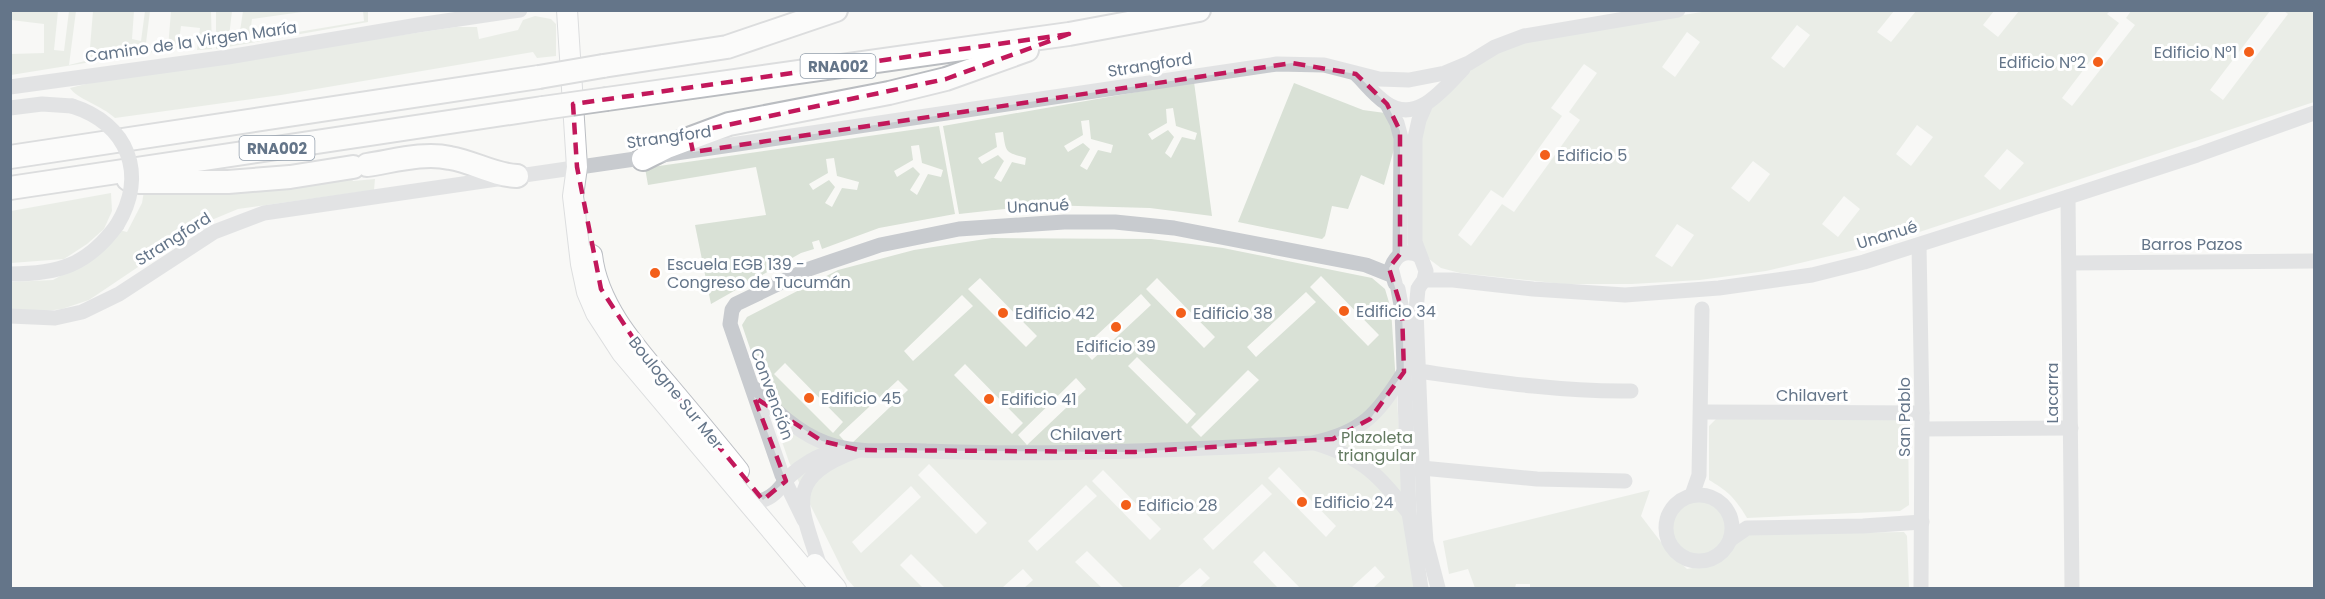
<svg xmlns="http://www.w3.org/2000/svg" width="2325" height="599" viewBox="0 0 2325 599" font-family="Poppins,sans-serif">
	<style>
		.green { fill: #d9e1d6; fill-rule: evenodd }
		.lines { fill: none; stroke-linecap: round; stroke-linejoin: round }
		.major-casing { stroke: #bbbec3; stroke-width: 22 }
		.highway-casing { stroke: #babdc1; stroke-width: 26 }
		.minor { stroke: #c8cbcf; stroke-width: 15 }
		.major { stroke: #fff; stroke-width: 20 }
		.highway { stroke: #fff; stroke-width: 22 }
		.highway-bridge-casing { stroke: #babdc1; stroke-width: 26; stroke-linecap: butt }
		.minor-bridge { stroke: #c8cbcf; stroke-width: 15 }
		.highway-bridge { stroke: #fff; stroke-width: 22 }
		.marked { fill: none; stroke: #c2185b; stroke-width: 4.5; stroke-dasharray: 12 8; stroke-linejoin: round }
		.poi-dot { fill: #f35f1a; stroke: #fff; stroke-width: 2 }
		.labels { text-anchor: middle; dominant-baseline: central; stroke-width: 6; stroke-linejoin: round; paint-order: stroke }
		.shield { fill: #fff; stroke: #929eac; stroke-width: 1.5 }
		.shield-label { font-size: 15px; font-weight: bold; fill: #647589 }
		.street-label { font-size: 16px; fill: #647589; stroke: #fff }
		.poi-label { font-size: 16px; fill: #647589; stroke: #fff; text-anchor: start }
		.park-label { font-size: 16px; fill: #637a60; stroke: #fff }
	</style>
	<rect width="100%" height="100%" fill="#f8f8f5"/>
	<!-- green -->
	<g class="green">
		<path d="M11,10L58,11L54,50L64,51L69,11H76L69,65L89,60L93,11H134L132,39L141,41L145,11H150L145,51L168,48L171,11H211L212,49L197,50L200,28L181,26L178,48L11,75V54L44,53V24L11,20Z"/>
		<path d="M216,11H232L229,37L239,38L243,11H309L252,19L249,40L364,21L363,11H368V22L216,49Z"/>
		<path d="M1708,11H1894L1877,32L1891,42L1916,11H1994L1983,25L1998,37L2019,11H2110L2107,14L2119,23L2062,98L2072,106L2135,25L2126,18L2131,11H2270L2210,90L2223,100L2288,14L2284,11H2314V102L1889,242L1766,271L1700,280L1632,284H1563L1460,273L1441,268L1429,259L1420,244L1419,139L1428,114L1441,96L1473,66L1506,47L1539,38ZM1797,25L1810,35L1784,68L1771,58ZM1687,32L1700,42L1675,77L1662,67ZM1584,64L1597,73L1569,112L1580,120L1514,212L1502,204L1471,246L1458,235L1491,190L1503,198L1562,116L1551,108ZM1917,125L1933,137L1911,166L1896,154ZM2007,149L2024,163L2000,190L1984,176ZM1753,161L1770,174L1749,202L1731,188ZM1844,196L1860,209L1838,237L1822,224ZM1677,224L1694,235L1672,267L1655,256Z"/>
		<path d="M535,16L551,19L556,24V56L537,58L533,52L281,95L115,118C101,105 77,99 70,88L106,79L456,27H477L479,39L518,30L523,20Z"/>
		<path d="M1194,82L1212,216L1150,208L1042,205L959,214L943,126ZM1173,108L1176,126L1197,133L1195,140L1182,137L1171,158L1165,153L1174,137L1168,130L1152,140L1148,134L1167,123L1166,109ZM1089,120L1091,139L1113,145L1111,153L1098,150L1087,170L1080,166L1090,149L1083,143L1068,152L1064,146L1083,135L1081,121ZM1003,132C1006,154 1006,152 1026,158L1025,165L1012,162L1001,182L994,178L1004,161L998,155L982,164L978,158L997,147L995,133Z"/>
		<path d="M1294,83L1363,110L1385,113L1389,116L1396,142L1384,185L1361,175L1348,209L1332,206L1325,236L1322,239L1238,222Z"/>
		<path d="M939,126L955,214L879,228L822,249L819,240L812,242L814,249L801,253L711,304L695,225L766,215L756,167L648,185L645,168ZM919,145L922,163L943,170L941,177L928,174L917,195L910,190L920,174L913,167L897,177L894,171L913,160L911,146ZM834,158L837,176L859,182L857,190L842,188L832,207L825,203L835,187L829,180L813,190L809,184L828,173L826,159Z"/>
		<path d="M349,174L353,181L375,179L374,190L238,209L202,224L89,300L62,309L30,313L11,310V282L53,280L71,270L119,230L127,232L142,203L145,185Z"/>
		<path d="M111,193L112,211L104,229L87,244L64,259L11,263V211Z"/>
		<path d="M992,238L1151,239L1223,248L1372,278L1385,289L1391,309L1406,533L1417,588H1373L1385,577L1375,566L1351,588H1300L1264,551L1253,562L1278,588H1199L1210,578L1200,568L1177,588H1124L1087,551L1075,562L1102,588H1024L1033,580L1023,569L1002,588H945L911,554L900,565L923,588H855L847,579L789,462L742,325L747,317L838,270L914,250ZM1321,276L1379,335L1368,346L1310,287ZM980,278L1037,336L1026,347L968,289ZM1157,278L1215,337L1204,348L1146,289ZM1306,292L1316,302L1256,357L1247,347ZM1141,294L1151,305L1092,360L1082,349ZM962,295L973,306L913,361L904,351ZM1137,357L1196,414L1187,424L1128,366ZM785,363L843,422L833,433L774,374ZM965,364L1023,423L1012,434L954,375ZM1248,370L1259,380L1201,437L1191,427ZM1076,378L1086,389L1027,445L1018,435ZM898,380L908,390L849,446L839,435ZM929,464L987,523L976,534L918,475ZM1279,467L1336,526L1326,537L1268,478ZM1103,470L1161,529L1150,540L1092,481ZM1262,484L1272,494L1213,550L1203,539ZM1086,485L1097,496L1037,551L1028,541ZM911,486L921,497L861,553L852,542Z"/>
		<path d="M1901,418L1908,425L1909,505L1900,511L1747,518C1735,498 1729,492 1709,480V426L1716,419Z"/>
		<path d="M1650,490L1641,516L1667,550L1687,569C1698,567 1713,566 1723,557C1738,544 1727,542 1751,534L1904,532L1907,536L1909,588H1530V584H1516L1515,588H1475L1468,569L1449,574L1443,541Z"/>
		<circle cx="1698" cy="528" r="31"/>
	</g>
	<g class="lines">
		<defs>
			<g id="major">
				<path d="M567,10L577,167L573,196L581,264L587,292L596,313L622,353L820,588"/>
				<path d="M592,255C598,310 643,355 677,396C698,421 719,446 739,471"/>
				<path d="M815,564L836,588"/>
			</g>
			<g id="highway">
				<path d="M603,66L727,47L836,10"/>
				<path d="M607,99L1069,34L1199,10"/>
				<path d="M10,157L539,77"/>
				<path d="M643,159L667,147L729,124L889,93L946,79L1027,50"/>
				<path d="M367,165C394,161 424,152 450,158C474,162 493,175 517,176"/>
				<path d="M128,179L139,182H228L290,177L353,167"/>
				<path d="M10,188L543,108"/>
			</g>
		</defs>
		<!-- major casing -->
		<use href="#major" class="major-casing"/>
		<!-- highway casing -->
		<use href="#highway" class="highway-casing"/>
		<!-- minor -->
		<g class="minor">
			<path d="M1356,74C1366,84 1375,96 1386,103C1417,125 1443,89 1463,69"/>
			<path d="M10,87L228,57L418,25L520,10"/>
			<path d="M1387,104L1397,123L1401,138L1400,254"/>
			<path d="M10,108L42,104L72,106"/>
			<path d="M2068,197L2072,588"/>
			<path d="M1919,245L1922,413L1921,588"/>
			<path d="M2070,263L2314,261"/>
			<path d="M10,274C59,274 88,265 117,225"/>
			<path d="M1424,280H1453L1533,289L1625,295L1719,288L1812,275L1864,262L2068,197L2197,155L2314,113"/>
			<path d="M1395,283L1391,268C1396,254 1406,249 1420,256"/>
			<path d="M1419,287L1424,280L1426,271L1415,242V138L1419,120L1426,104"/>
			<path d="M1398,289L1402,310L1409,513L1421,588"/>
			<path d="M1418,289L1416,310L1424,513L1426,542L1438,588"/>
			<path d="M10,316L55,318L82,312L119,294L214,232L264,213C602,163 939,116 1277,64L1324,65L1379,79L1409,80L1445,73L1469,63L1495,47L1524,36L1678,10"/>
			<path d="M1418,371C1489,381 1559,392 1631,391"/>
			<path d="M755,389C776,413 804,438 835,446C864,454 897,449 926,451C1055,456 1183,450 1312,443C1362,433 1378,414 1404,372"/>
			<path d="M1701,412L1922,413"/>
			<path d="M1922,429L2071,428"/>
			<path d="M1315,443C1364,458 1378,475 1409,513"/>
			<path d="M1422,468L1537,479L1625,481"/>
			<circle cx="1699" cy="528" r="33"/>
			<path d="M1692,495L1699,475L1702,309"/>
			<path d="M763,500C776,496 782,484 791,475C802,465 818,455 832,452"/>
			<path d="M804,520L782,475L730,324L732,310L736,304L809,269L880,245L959,229L1064,222H1115L1174,228L1366,265L1391,275"/>
			<path d="M1731,539L1747,528L1863,526L1922,522"/>
			<path d="M821,570C802,508 780,479 856,451"/>
		</g>
		<!-- major -->
		<use href="#major" class="major"/>
		<!-- highway -->
		<use href="#highway" class="highway"/>
		<defs>
			<g id="highway-bridge">
				<path d="M539,77L603,66"/>
				<path d="M543,108L607,99"/>
			</g>
		</defs>
		<!-- highway-bridge casing -->
		<use href="#highway-bridge" class="highway-bridge-casing"/>
		<!-- minor-bridge -->
		<path class="minor-bridge" d="M72,106C128,124 148,174 117,225"/>
		<!-- highway-bridge -->
		<use href="#highway-bridge" class="highway-bridge"/>
	</g>
	<!-- marked area -->
	<path d="M0 0H2325V599H0ZM1069,34L946,79L689,133L693,152L1292,63L1356,74L1387,104L1400,131V254L1389,268L1402,310L1404,372L1370,419L1333,439L1135,452L859,450L822,441L754,397L786,481L763,500L648,361L601,289L577,167L573,104Z" fill="#f8f8f5" fill-opacity=".55" fill-rule="evenodd"/>
	<path class="marked" d="M1069,34L946,79L689,133L693,152L1292,63L1356,74L1387,104L1400,131V254L1389,268L1402,310L1404,372L1370,419L1333,439L1135,452L859,450L822,441L754,397L786,481L763,500L648,361L601,289L577,167L573,104Z"/>
	<!-- markers -->
	<g class="poi-dot">
		<circle cx="2249" cy="52" r="6"/>
		<circle cx="2098" cy="62" r="6"/>
		<circle cx="1545" cy="155" r="6"/>
		<circle cx="655" cy="273" r="6"/>
		<circle cx="1344" cy="311" r="6"/>
		<circle cx="1003" cy="313" r="6"/>
		<circle cx="1181" cy="313" r="6"/>
		<circle cx="1116" cy="327" r="6"/>
		<circle cx="809" cy="398" r="6"/>
		<circle cx="989" cy="399" r="6"/>
		<circle cx="1302" cy="502" r="6"/>
		<circle cx="1126" cy="505" r="6"/>
	</g>
	<g class="labels">
		<!-- shield labels -->
		<g class="shield">
			<rect x="800.5" y="54" width="75" height="24" rx="4.5"/>
			<rect x="239.5" y="136" width="75" height="24" rx="4.5"/>
		</g>
		<g class="shield-label">
			<text x="838" y="66">RNA002</text>
			<text x="277" y="148">RNA002</text>
		</g>
		<!-- street labels -->
		<g class="street-label">
			<text transform="translate(191 42) rotate(-8)">Camino de la Virgen María</text>
			<text transform="translate(1150 65) rotate(-9)">Strangford</text>
			<text transform="translate(669 137) rotate(-8)">Strangford</text>
			<text transform="translate(1038 206) rotate(-3)">Unanué</text>
			<text transform="translate(1887 235) rotate(-17)">Unanué</text>
			<text transform="translate(173 239) rotate(-32)">Strangford</text>
			<text x="2192" y="244">Barros Pazos</text>
			<text transform="translate(676 393) rotate(51)">Boulogne Sur Mer</text>
			<text transform="translate(2052 393) rotate(-90)">Lacarra</text>
			<text transform="translate(772 394) rotate(70)">Convención</text>
			<text x="1812" y="395">Chilavert</text>
			<text transform="translate(1904 417) rotate(-90)">San Pablo</text>
			<text x="1086" y="434">Chilavert</text>
		</g>
		<!-- poi labels -->
		<g class="poi-label">
			<text x="2237" y="52" text-anchor="end">Edificio N°1</text>
			<text x="2086" y="62" text-anchor="end">Edificio N°2</text>
			<text x="1557" y="155">Edificio 5</text>
			<text x="667" y="264">Escuela EGB 139 -<tspan x="667" dy="18">Congreso de Tucumán</tspan></text>
			<text x="1356" y="311">Edificio 34</text>
			<text x="1015" y="313">Edificio 42</text>
			<text x="1193" y="313">Edificio 38</text>
			<text x="1116" y="346" text-anchor="middle">Edificio 39</text>
			<text x="821" y="398">Edificio 45</text>
			<text x="1001" y="399">Edificio 41</text>
			<text x="1314" y="502">Edificio 24</text>
			<text x="1138" y="505">Edificio 28</text>
		</g>
		<!-- park labels -->
		<g class="park-label">
			<text x="1377" y="437">Plazoleta<tspan x="1377" dy="18">triangular</tspan></text>
		</g>
	</g>
	<!-- border -->
	<rect width="2325" height="599" fill="none" stroke="#647589" stroke-width="24"/>
</svg>
